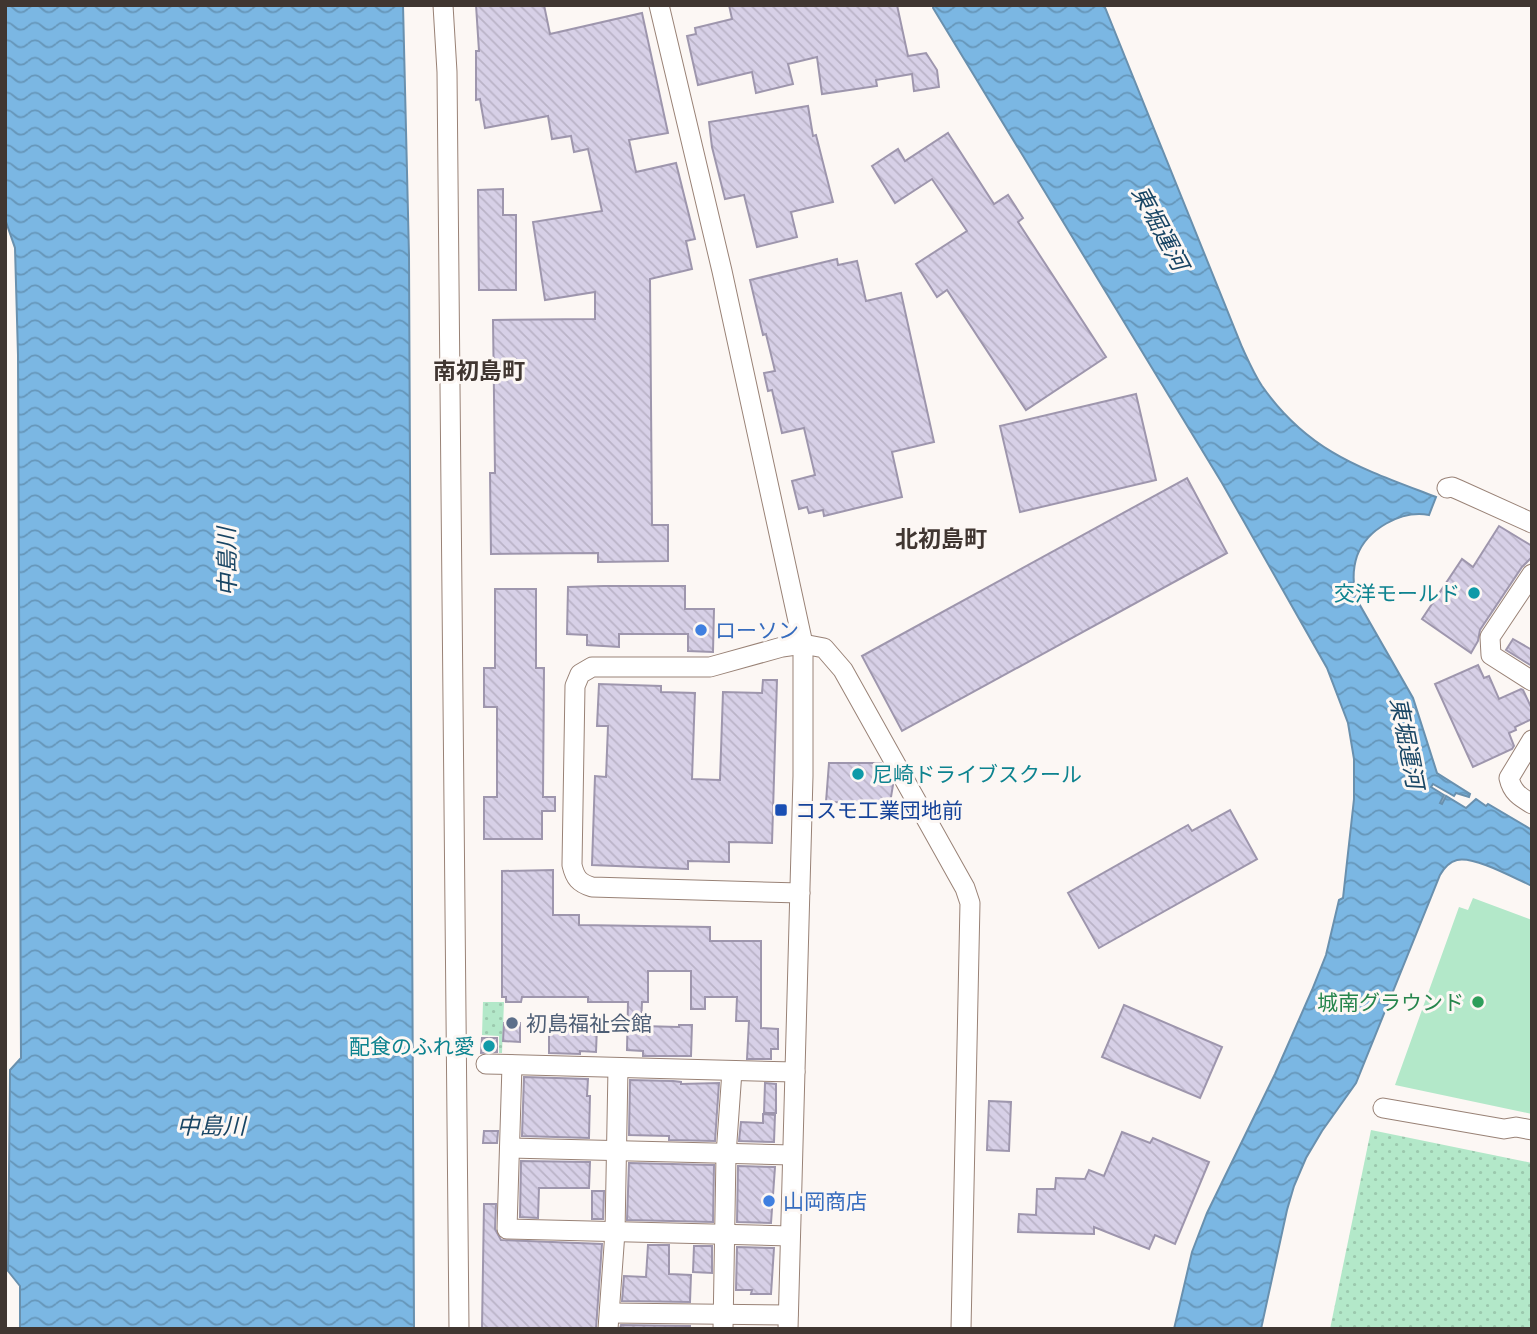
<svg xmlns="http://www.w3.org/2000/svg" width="1537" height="1334" viewBox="0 0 1537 1334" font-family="Figtree,'Noto Sans JP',sans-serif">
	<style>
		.park { fill: url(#park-dots) }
		.garden { fill: #b3e8c9 }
		.water { fill: url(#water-waves); stroke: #6990ae; stroke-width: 2 }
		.building { fill: url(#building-back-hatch); stroke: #9e96ad; stroke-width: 2 }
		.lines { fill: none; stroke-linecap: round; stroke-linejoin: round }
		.minor-casing { stroke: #998276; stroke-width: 21 }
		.minor { stroke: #fff; stroke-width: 19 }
		.culture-dot { fill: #0f9aa8; stroke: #fcf7f4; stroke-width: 2.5 }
		.shop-dot { fill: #3f7fe0; stroke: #fcf7f4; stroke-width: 2.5 }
		.transit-dot { fill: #1a4fb4; stroke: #fcf7f4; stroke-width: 2.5 }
		.leisure-dot { fill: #2e9e5b; stroke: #fcf7f4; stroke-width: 2.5 }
		.service-dot { fill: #5c6f8a; stroke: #fcf7f4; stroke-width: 2.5 }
		.labels { text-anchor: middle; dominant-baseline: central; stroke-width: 6; stroke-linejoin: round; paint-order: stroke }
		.culture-label { font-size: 21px; fill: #0d838f; stroke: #fcf7f4; text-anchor: end }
		.shop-label { font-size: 21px; fill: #366cbe; stroke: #fcf7f4; text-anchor: start }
		.transit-label { font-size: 21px; fill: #164399; stroke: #fcf7f4; text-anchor: start }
		.leisure-label { font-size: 21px; fill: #27864d; stroke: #fcf7f4; text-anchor: end }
		.service-label { font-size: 21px; fill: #4e5e75; stroke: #fcf7f4; text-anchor: start }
		.water-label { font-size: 23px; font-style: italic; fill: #184564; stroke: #fcf7f4 }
		.neighbourhood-label { font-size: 23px; font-weight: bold; fill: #403631; stroke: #fcf7f4 }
	</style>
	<defs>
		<pattern id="park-dots" width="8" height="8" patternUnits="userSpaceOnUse" patternTransform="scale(1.75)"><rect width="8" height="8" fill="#b3e8c9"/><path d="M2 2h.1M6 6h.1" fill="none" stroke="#9bc8ad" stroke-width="1.8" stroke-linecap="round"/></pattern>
		<pattern id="water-waves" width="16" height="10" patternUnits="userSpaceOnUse" patternTransform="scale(1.75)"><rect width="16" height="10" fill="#7bb7e3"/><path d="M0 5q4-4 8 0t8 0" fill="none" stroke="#6696b9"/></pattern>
		<pattern id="building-back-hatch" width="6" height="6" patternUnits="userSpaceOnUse" patternTransform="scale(1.75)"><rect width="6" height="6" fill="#d7d0e7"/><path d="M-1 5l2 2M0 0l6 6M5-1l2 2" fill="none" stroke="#bab3c7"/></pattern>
	</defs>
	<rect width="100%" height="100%" fill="#fcf7f4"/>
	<!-- park -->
	<g class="park">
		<path d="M483,1002H504L502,1053H499V1036L482,1035Z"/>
		<path d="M1371,1130L1532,1163V1329H1330Z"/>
	</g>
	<!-- garden -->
	<path class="garden" d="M1473,898L1532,920V1114L1395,1085L1459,907L1468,910Z"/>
	<!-- water -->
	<g class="water">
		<path d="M5,5H403L409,255L414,1329H20V1286L8,1271L10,1070L21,1058L18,355L15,248L5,219Z"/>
		<path d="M934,5H1104L1242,347C1248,360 1254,374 1262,386C1309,453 1363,469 1436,497L1429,515C1401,510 1367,529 1357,556C1352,571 1353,586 1357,600L1413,698L1437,773L1470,794L1469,797L1456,793L1454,796L1433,784L1431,787L1444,795L1440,803L1442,804L1446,796L1466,808L1476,799L1486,806L1488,804L1532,830V886C1514,878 1475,856 1457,860C1449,862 1444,868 1440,875L1356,1083L1322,1131L1306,1158L1294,1186L1287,1210L1261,1329H1174L1192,1252L1207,1213L1275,1074L1312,990L1326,955L1339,900L1343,898L1354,799V759L1348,723L1327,668L1222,483L933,8Z"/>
	</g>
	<!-- building -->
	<g class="building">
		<path d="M476,5H544L550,34L642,13L668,133L629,140L636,172L676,163L695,239L686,241L692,269L650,279L652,525H668V561L598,562V553L491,554L490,473H495L493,320L595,319V292L545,300L533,222L602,211L588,149L574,152L571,136L552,139L548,116L485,128L480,99L476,100V51H479Z"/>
		<path d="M729,5H897L908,56L926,53L937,70L939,87L914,91L912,74L876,80L877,86L822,94L817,57L788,64L793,84L756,93L752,72L698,85L687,36L696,34L695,28L732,19Z"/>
		<path d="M808,106L813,136L816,135L833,202L791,212L797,237L757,247L744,195L725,199L712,147L709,122Z"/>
		<path d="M948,133L994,204L1008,195L1023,218L1018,222L1106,357L1026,410L947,290L937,297L916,264L967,231L932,179L895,203L872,166L898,149L905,161Z"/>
		<path d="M503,189V215H516V290H479L478,190Z"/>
		<path d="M837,259L838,265L857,261L866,301L901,293L934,442L892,452L902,497L824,516L823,510L809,513L807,507L799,509L792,481L815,475L804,428L782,433L772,390L768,391L764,373L775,371L766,334L763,335L750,280Z"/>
		<path d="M1136,394L1156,480L1020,512L1000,426Z"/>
		<path d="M1187,478L1227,553L902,731L862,656Z"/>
		<path d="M1499,526L1532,546V557L1522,567L1480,630L1478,641L1471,653L1422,619L1462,559L1473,567Z"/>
		<path d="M604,586H685V609H714L713,652L688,651V634H619V647L587,645V635L567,634L568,587Z"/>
		<path d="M495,589H536V668H544L543,797H555V811H542V839H484V797H497V707H484V668H495Z"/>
		<path d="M1513,639L1532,650V666L1506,650Z"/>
		<path d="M1478,665L1484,678L1489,676L1499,699L1521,689L1523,690L1532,709V719L1515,727L1516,730L1509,733L1514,746L1512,749L1473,767L1435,684Z"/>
		<path d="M763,680H777L772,843L729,842V862L688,861V869L592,865L595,776L606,777L608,726H597L599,684L661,686V692L695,693L692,779L720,780L723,692L762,693Z"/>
		<path d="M829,763H881L893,785L890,803L826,802Z"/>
		<path d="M1230,810L1257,859L1099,948L1068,893L1188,825L1192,831Z"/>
		<path d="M553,870V915H579V925L710,927V941H761V1028L778,1029V1049H771V1059H747L749,1021H736L737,997H705V1009H691V971H648V1002H642L641,1026L679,1027V1025H692L691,1056H643V1051L627,1050L628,1002H588V997H522L521,1002H506V997H502V871Z"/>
		<path d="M1124,1005L1222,1047L1200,1098L1102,1057Z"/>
		<path d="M504,1023H520V1042L503,1041Z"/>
		<path d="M549,1024L597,1026L596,1052L580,1051V1054L549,1053Z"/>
		<path d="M482,1038H497V1052L481,1053Z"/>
		<path d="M524,1077L588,1079L587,1096H590L589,1138L522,1136Z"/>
		<path d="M630,1080L673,1081L681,1082V1084L719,1083L715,1141L669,1140V1136L629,1135Z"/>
		<path d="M765,1083L776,1084V1113H764Z"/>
		<path d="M989,1101L1011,1102L1009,1151L987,1150Z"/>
		<path d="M763,1114L775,1115L774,1142L739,1141L741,1122L763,1123Z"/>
		<path d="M484,1131H498L497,1143H483Z"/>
		<path d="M1122,1132L1150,1143L1153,1138L1209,1162L1175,1244L1155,1235L1149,1249L1094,1227V1234L1018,1232L1019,1214L1036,1215L1037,1189H1055L1056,1178L1085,1179L1089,1170L1104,1176Z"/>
		<path d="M521,1161L590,1162L589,1188H539L538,1218L520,1217Z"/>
		<path d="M629,1163L714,1165L713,1222L627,1220Z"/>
		<path d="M738,1166L775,1167L771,1223L737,1222Z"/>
		<path d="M592,1191H604L603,1219H592Z"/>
		<path d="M484,1204H496L495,1229L501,1240L602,1244L596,1329H482Z"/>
		<path d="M648,1245H669V1274L691,1275L690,1302L622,1301L624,1276L646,1277Z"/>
		<path d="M694,1246H712V1273L693,1272Z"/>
		<path d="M737,1247L774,1248L771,1294H751L752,1290H736Z"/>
		<path d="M621,1325L690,1326V1329H620Z"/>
	</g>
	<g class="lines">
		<defs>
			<g id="minor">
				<path d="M443,5L447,72L459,1329"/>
				<path d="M659,5L722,271L803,644V776L788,1329"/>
				<path d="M1447,488L1452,487L1459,490L1532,523"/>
				<path d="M1532,574L1490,637L1491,655L1532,681"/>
				<path d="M1532,740L1509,778C1512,792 1520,797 1532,804"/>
				<path d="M800,893L592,887C579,883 575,878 572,865L575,686L580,674L592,667H710L782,647L803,644L824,648L843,670L965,888L970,903L961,1329"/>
				<path d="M486,1064L795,1072"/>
				<path d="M512,1065L507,1229L790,1236"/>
				<path d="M1383,1108L1504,1129L1516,1127L1532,1130"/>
				<path d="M510,1148L792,1155"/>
				<path d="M611,1313L788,1315"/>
				<path d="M608,1329L615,1232L618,1068"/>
				<path d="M723,1329L726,1155L732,1071"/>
			</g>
		</defs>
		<!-- minor casing -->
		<use href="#minor" class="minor-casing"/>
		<!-- minor -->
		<use href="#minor" class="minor"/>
	</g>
	<!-- markers -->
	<g class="culture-dot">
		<circle cx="1474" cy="593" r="7"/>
		<circle cx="858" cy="774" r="7"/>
		<circle cx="489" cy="1046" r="7"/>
	</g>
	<g class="shop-dot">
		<circle cx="701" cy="630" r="7"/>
		<circle cx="769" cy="1201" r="7"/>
	</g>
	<rect class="transit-dot" x="774" y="803" width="14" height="14" rx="3.5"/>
	<circle class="leisure-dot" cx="1478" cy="1002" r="7"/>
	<circle class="service-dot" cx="512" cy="1023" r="7"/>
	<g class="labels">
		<!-- culture labels -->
		<g class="culture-label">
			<text x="1460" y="593">交洋モールド</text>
			<text x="872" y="774" text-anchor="start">尼崎ドライブスクール</text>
			<text x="475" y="1046">配食のふれ愛</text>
		</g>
		<!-- shop labels -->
		<g class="shop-label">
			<text x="715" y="630">ローソン</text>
			<text x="783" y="1201">山岡商店</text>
		</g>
		<!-- transit labels -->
		<g class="transit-label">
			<text x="795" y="810">コスモ工業団地前</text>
		</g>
		<!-- leisure labels -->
		<g class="leisure-label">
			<text x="1464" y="1002">城南グラウンド</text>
		</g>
		<!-- service labels -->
		<g class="service-label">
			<text x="526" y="1023">初島福祉会館</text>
		</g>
		<!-- water labels -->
		<g class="water-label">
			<text transform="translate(1160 228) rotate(62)">東堀運河</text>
			<text transform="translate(227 562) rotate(-91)">中島川</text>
			<text transform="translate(1407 743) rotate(79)">東堀運河</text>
			<text x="211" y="1126">中島川</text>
		</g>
		<!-- neighbourhood labels -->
		<g class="neighbourhood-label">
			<text x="479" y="371">南初島町</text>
			<text x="941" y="539">北初島町</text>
		</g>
	</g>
	<!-- border -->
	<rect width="1537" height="1334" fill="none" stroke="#403631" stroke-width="14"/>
</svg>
